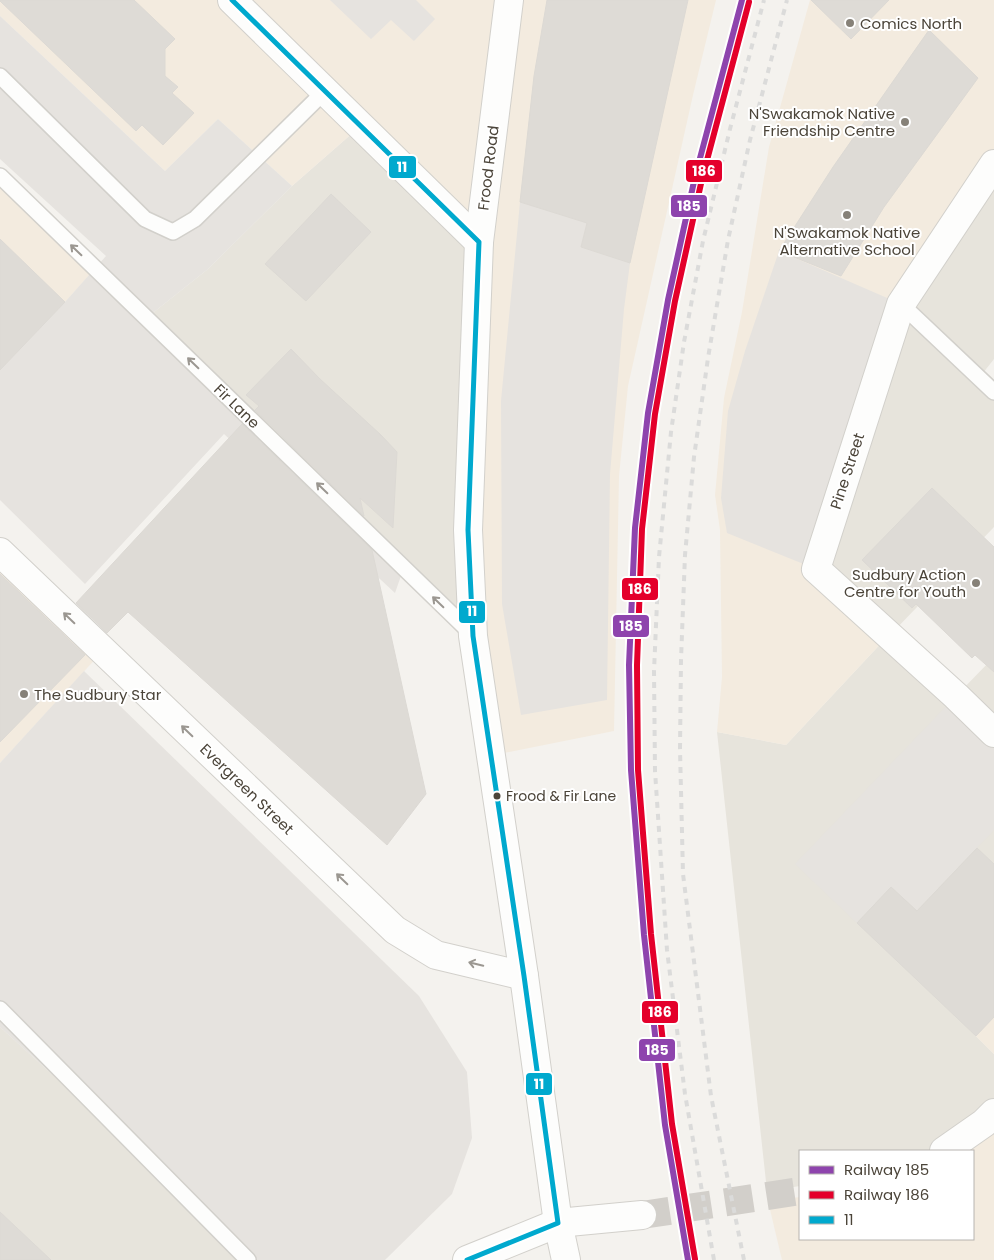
<svg xmlns="http://www.w3.org/2000/svg" width="994" height="1260" viewBox="0 0 994 1260" font-family="Poppins,sans-serif">
	<style>
		.residential { fill: #e7e4dc }
		.commercial { fill: #f3ebdf }
		.parking { fill: #e6e3df }
		.building { fill: #dedbd6; stroke: #dcd9d4 }
		.lines { fill: none; stroke-linecap: round; stroke-linejoin: round }
		.tertiary-tunnel { stroke: #d2cfca; stroke-width: 28; stroke-dasharray: 28 14; stroke-linecap: butt }
		.service-casing { stroke: #d2d0cb; stroke-width: 18 }
		.minor-casing { stroke: #d2d0cb; stroke-width: 30 }
		.tertiary-casing { stroke: #d2d0cb; stroke-width: 30 }
		.service { stroke: #fdfdfc; stroke-width: 15 }
		.minor { stroke: #fdfdfc; stroke-width: 28 }
		.tertiary { stroke: #fdfdfc; stroke-width: 28 }
		.rail { stroke: #dbdbda; stroke-width: 4; stroke-dasharray: 6 6; stroke-linecap: butt }
		.bus-1-casing { stroke: #fff; stroke-width: 9 }
		.bus-1 { stroke: #00a9ce; stroke-width: 5 }
		.rail-1-casing { stroke: #fff; stroke-width: 10 }
		.rail-2-casing { stroke: #fff; stroke-width: 10 }
		.rail-1 { stroke: #8e44ad; stroke-width: 6 }
		.rail-2 { stroke: #e4002b; stroke-width: 6 }
		.oneway { stroke: #9b9791 }
		.poi-dot { fill: #868178; stroke: #fff; stroke-width: 2 }
		.bus-dot { fill: #4b4439; stroke: #fff; stroke-width: 2 }
		.labels { text-anchor: middle; dominant-baseline: central; stroke-width: 4; stroke-linejoin: round; paint-order: stroke }
		.bus-label { font-size: 14px; fill: #4b4439; stroke: #fff; text-anchor: start }
		.poi-label { font-size: 15px; fill: #4b4439; stroke: #fff; text-anchor: start }
		.street-label { font-size: 15px; fill: #4b4439; stroke: #fff }
		.line-badge { stroke: #fff; stroke-width: 2 }
		.badge-label { font-size: 14px; text-anchor: middle; font-weight: bold; fill: #fff }
	</style>
	<rect width="100%" height="100%" fill="#f4f2ee"/>
	<!-- residential -->
	<g class="residential">
		<path d="M356,130L475,242L470,630L149,316L208,269L292,186Z"/>
		<path d="M994,173V359L979,378L994,392V527L892,633L821,566L903,312Z"/>
		<path d="M886,638L994,740V1017L976,1036L994,1054V1106L933,1151H800V1186L767,1191L717,732L786,745Z"/>
		<path d="M994,657V727L958,694Z"/>
		<path d="M0,1027L256,1260H0Z"/>
	</g>
	<!-- commercial -->
	<g class="commercial">
		<path d="M0,0H227L356,130L292,186L218,119L165,171L0,16Z"/>
		<path d="M237,0H716L693,95L628,386L619,476L614,731L499,754L483,636L478,530L488,242Z"/>
		<path d="M810,0H994V155L894,306L812,570L886,638L786,745L717,732L722,677L720,530L715,495L724,398L742,312L769,147Z"/>
		<path d="M0,180L93,271L65,302L0,370Z"/>
		<path d="M0,558L99,655L0,763Z"/>
		<path d="M994,1017V1054L976,1036Z"/>
		<path d="M994,1121V1260H782L768,1201L800,1197V1239H973V1151H953Z"/>
	</g>
	<!-- parking -->
	<g class="parking">
		<path d="M330,0H416L435,19L414,41L391,20L371,39Z"/>
		<path d="M0,16L165,171L218,119L292,186L208,269L154,312L147,319L403,570L395,593L224,434L85,584L0,500V370L65,302L106,256L0,159Z"/>
		<path d="M520,202L587,223L581,247L630,263L624,309L610,474L607,700L521,715L502,604L501,401Z"/>
		<path d="M779,251L901,304L816,569L727,533L721,498L728,411L745,351Z"/>
		<path d="M84,671L419,996L467,1072L472,1138L452,1194L385,1260H256L0,1027V763Z"/>
		<path d="M956,696L994,733V830L917,911L891,887L857,923L795,864Z"/>
	</g>
	<!-- building -->
	<g class="building">
		<path d="M0,0H134L175,39L165,49V76L178,87L172,93L194,113L163,145L142,125L136,131L0,1Z"/>
		<path d="M547,0H688L630,263L581,247L587,223L520,202L534,76Z"/>
		<path d="M811,0H889L851,39Z"/>
		<path d="M929,30L978,78L884,207L841,276L779,251L833,167Z"/>
		<path d="M331,194L371,232L306,301L265,264Z"/>
		<path d="M0,239L65,302L0,370Z"/>
		<path d="M291,349L320,379L381,435L397,452L393,528L360,498L364,516L255,410L259,406L246,395Z"/>
		<path d="M242,424L372,550L426,794L387,845L128,612L107,633L76,603Z"/>
		<path d="M932,488L994,547V672L975,655L972,658L916,604L912,608L862,560Z"/>
		<path d="M0,574L85,655L0,742Z"/>
		<path d="M977,848L994,864V1017L976,1036L857,923L891,887L917,911Z"/>
		<path d="M0,1212L51,1260H0Z"/>
	</g>
	<g class="lines">
		<!-- tertiary-tunnel -->
		<path class="tertiary-tunnel" d="M642,1215L800,1191"/>
		<defs>
			<g id="service">
				<path d="M0,76L145,219L173,232L195,219L325,91"/>
				<path d="M0,176L472,634"/>
				<path d="M901,304L994,392"/>
				<path d="M0,1009L248,1260"/>
			</g>
			<g id="minor">
				<path d="M232,0L479,242"/>
				<path d="M994,164L901,304L816,569L956,696L994,733"/>
			</g>
			<g id="tertiary">
				<path d="M509,0L479,242L468,530L473,636L524,976L558,1223L566,1260"/>
				<path d="M0,552L395,930L436,955L524,976"/>
				<path d="M944,1151L984,1123L994,1113"/>
				<path d="M467,1260L558,1223L642,1215"/>
			</g>
		</defs>
		<!-- service casing -->
		<use href="#service" class="service-casing"/>
		<!-- minor casing -->
		<use href="#minor" class="minor-casing"/>
		<!-- tertiary casing -->
		<use href="#tertiary" class="tertiary-casing"/>
		<!-- service -->
		<use href="#service" class="service"/>
		<!-- minor -->
		<use href="#minor" class="minor"/>
		<!-- tertiary -->
		<use href="#tertiary" class="tertiary"/>
		<!-- rail -->
		<g class="rail">
			<path d="M714,1260L685,1094L667,950L655,771L654,671L659,557L671,432L684,342L703,241L730,129L764,0"/>
			<path d="M744,1260L711,1096L683,874L680,749L681,660L685,555L694,457L708,358L728,240L750,140L787,0"/>
		</g>
		<defs>
			<path id="bus-1" d="M232,0L479,242L468,530L473,636L524,976L558,1223L467,1260"/>
		</defs>
		<!-- bus-1 casing -->
		<use href="#bus-1" class="bus-1-casing"/>
		<!-- bus-1 -->
		<use href="#bus-1" class="bus-1"/>
		<defs>
			<path id="rail-1" d="M688,1260L665,1125L644,935L631,770L629,665L635,528L648,413L668,300L695,177L742,0"/>
			<path id="rail-2" d="M695,1259L672,1124L651,934L638,770L637,665L642,529L655,414L675,301L702,179L749,2"/>
		</defs>
		<!-- rail-1 casing -->
		<use href="#rail-1" class="rail-1-casing"/>
		<!-- rail-2 casing -->
		<use href="#rail-2" class="rail-2-casing"/>
		<!-- rail-1 -->
		<use href="#rail-1" class="rail-1"/>
		<!-- rail-2 -->
		<use href="#rail-2" class="rail-2"/>
	</g>
	<!-- one-way arrows -->
	<defs><path id="oneway-shaft" d="M-6 0H5M1.5-3L5.5 0L1.5 3" fill="none" stroke-width="1.6" stroke-linecap="round" stroke-linejoin="round" transform="scale(1.25)"/></defs>
	<g class="oneway">
		<use href="#oneway-shaft" transform="translate(76 250) rotate(-136)"/>
		<use href="#oneway-shaft" transform="translate(193 363) rotate(-136)"/>
		<use href="#oneway-shaft" transform="translate(322 488) rotate(-136)"/>
		<use href="#oneway-shaft" transform="translate(438 602) rotate(-136)"/>
		<use href="#oneway-shaft" transform="translate(69 618) rotate(-136)"/>
		<use href="#oneway-shaft" transform="translate(187 731) rotate(-136)"/>
		<use href="#oneway-shaft" transform="translate(342 879) rotate(-136)"/>
		<use href="#oneway-shaft" transform="translate(476 964) rotate(-166)"/>
	</g>
	<!-- markers -->
	<g class="poi-dot">
		<circle cx="850" cy="23" r="5"/>
		<circle cx="905" cy="122" r="5"/>
		<circle cx="847" cy="215" r="5"/>
		<circle cx="976" cy="583" r="5"/>
		<circle cx="24" cy="694" r="5"/>
	</g>
	<circle class="bus-dot" cx="497" cy="796" r="4.5"/>
	<g class="labels">
		<!-- bus labels -->
		<g class="bus-label">
			<text x="506" y="796">Frood &amp; Fir Lane</text>
		</g>
		<!-- poi labels -->
		<g class="poi-label">
			<text x="860" y="23">Comics North</text>
			<text x="895" y="113" text-anchor="end">N'Swakamok Native<tspan x="895" dy="17">Friendship Centre</tspan></text>
			<text x="847" y="232" text-anchor="middle">N'Swakamok Native<tspan x="847" dy="17">Alternative School</tspan></text>
			<text x="966" y="574" text-anchor="end">Sudbury Action<tspan x="966" dy="17">Centre for Youth</tspan></text>
			<text x="34" y="694">The Sudbury Star</text>
		</g>
		<!-- street labels -->
		<g class="street-label">
			<text transform="translate(488 168) rotate(-83)">Frood Road</text>
			<text transform="translate(237 406) rotate(44)">Fir Lane</text>
			<text transform="translate(847 471) rotate(-72)">Pine Street</text>
			<text transform="translate(247 789) rotate(44)">Evergreen Street</text>
		</g>
	</g>
	<g class="line-badge">
		<rect x="388" y="155" width="29" height="24" rx="5" fill="#00a9ce"/>
		<rect x="685" y="159" width="38" height="24" rx="5" fill="#e4002b"/>
		<rect x="670" y="194" width="38" height="24" rx="5" fill="#8e44ad"/>
		<rect x="621" y="577" width="38" height="24" rx="5" fill="#e4002b"/>
		<rect x="458" y="600" width="28" height="24" rx="5" fill="#00a9ce"/>
		<rect x="612" y="614" width="38" height="24" rx="5" fill="#8e44ad"/>
		<rect x="641" y="1000" width="38" height="24" rx="5" fill="#e4002b"/>
		<rect x="638" y="1038" width="38" height="24" rx="5" fill="#8e44ad"/>
		<rect x="525" y="1072" width="28" height="24" rx="5" fill="#00a9ce"/>
	</g>
	<g class="badge-label">
		<text x="402" y="172">11</text>
		<text x="704" y="176">186</text>
		<text x="689" y="211">185</text>
		<text x="640" y="594">186</text>
		<text x="472" y="616">11</text>
		<text x="631" y="631">185</text>
		<text x="660" y="1017">186</text>
		<text x="657" y="1055">185</text>
		<text x="539" y="1089">11</text>
	</g>
	<!-- legend -->
	<rect x="799" y="1150" width="175" height="90" fill="#ffffff" stroke="#b7b4b0"/>
	<rect x="809" y="1166" width="25" height="8" fill="#8e44ad" stroke="#b7b4b0"/>
	<text x="844" y="1175" font-size="15" fill="#4b4439">Railway 185</text>
	<rect x="809" y="1191" width="25" height="8" fill="#e4002b" stroke="#b7b4b0"/>
	<text x="844" y="1200" font-size="15" fill="#4b4439">Railway 186</text>
	<rect x="809" y="1216" width="25" height="8" fill="#00a9ce" stroke="#b7b4b0"/>
	<text x="844" y="1225" font-size="15" fill="#4b4439">11</text>
</svg>
